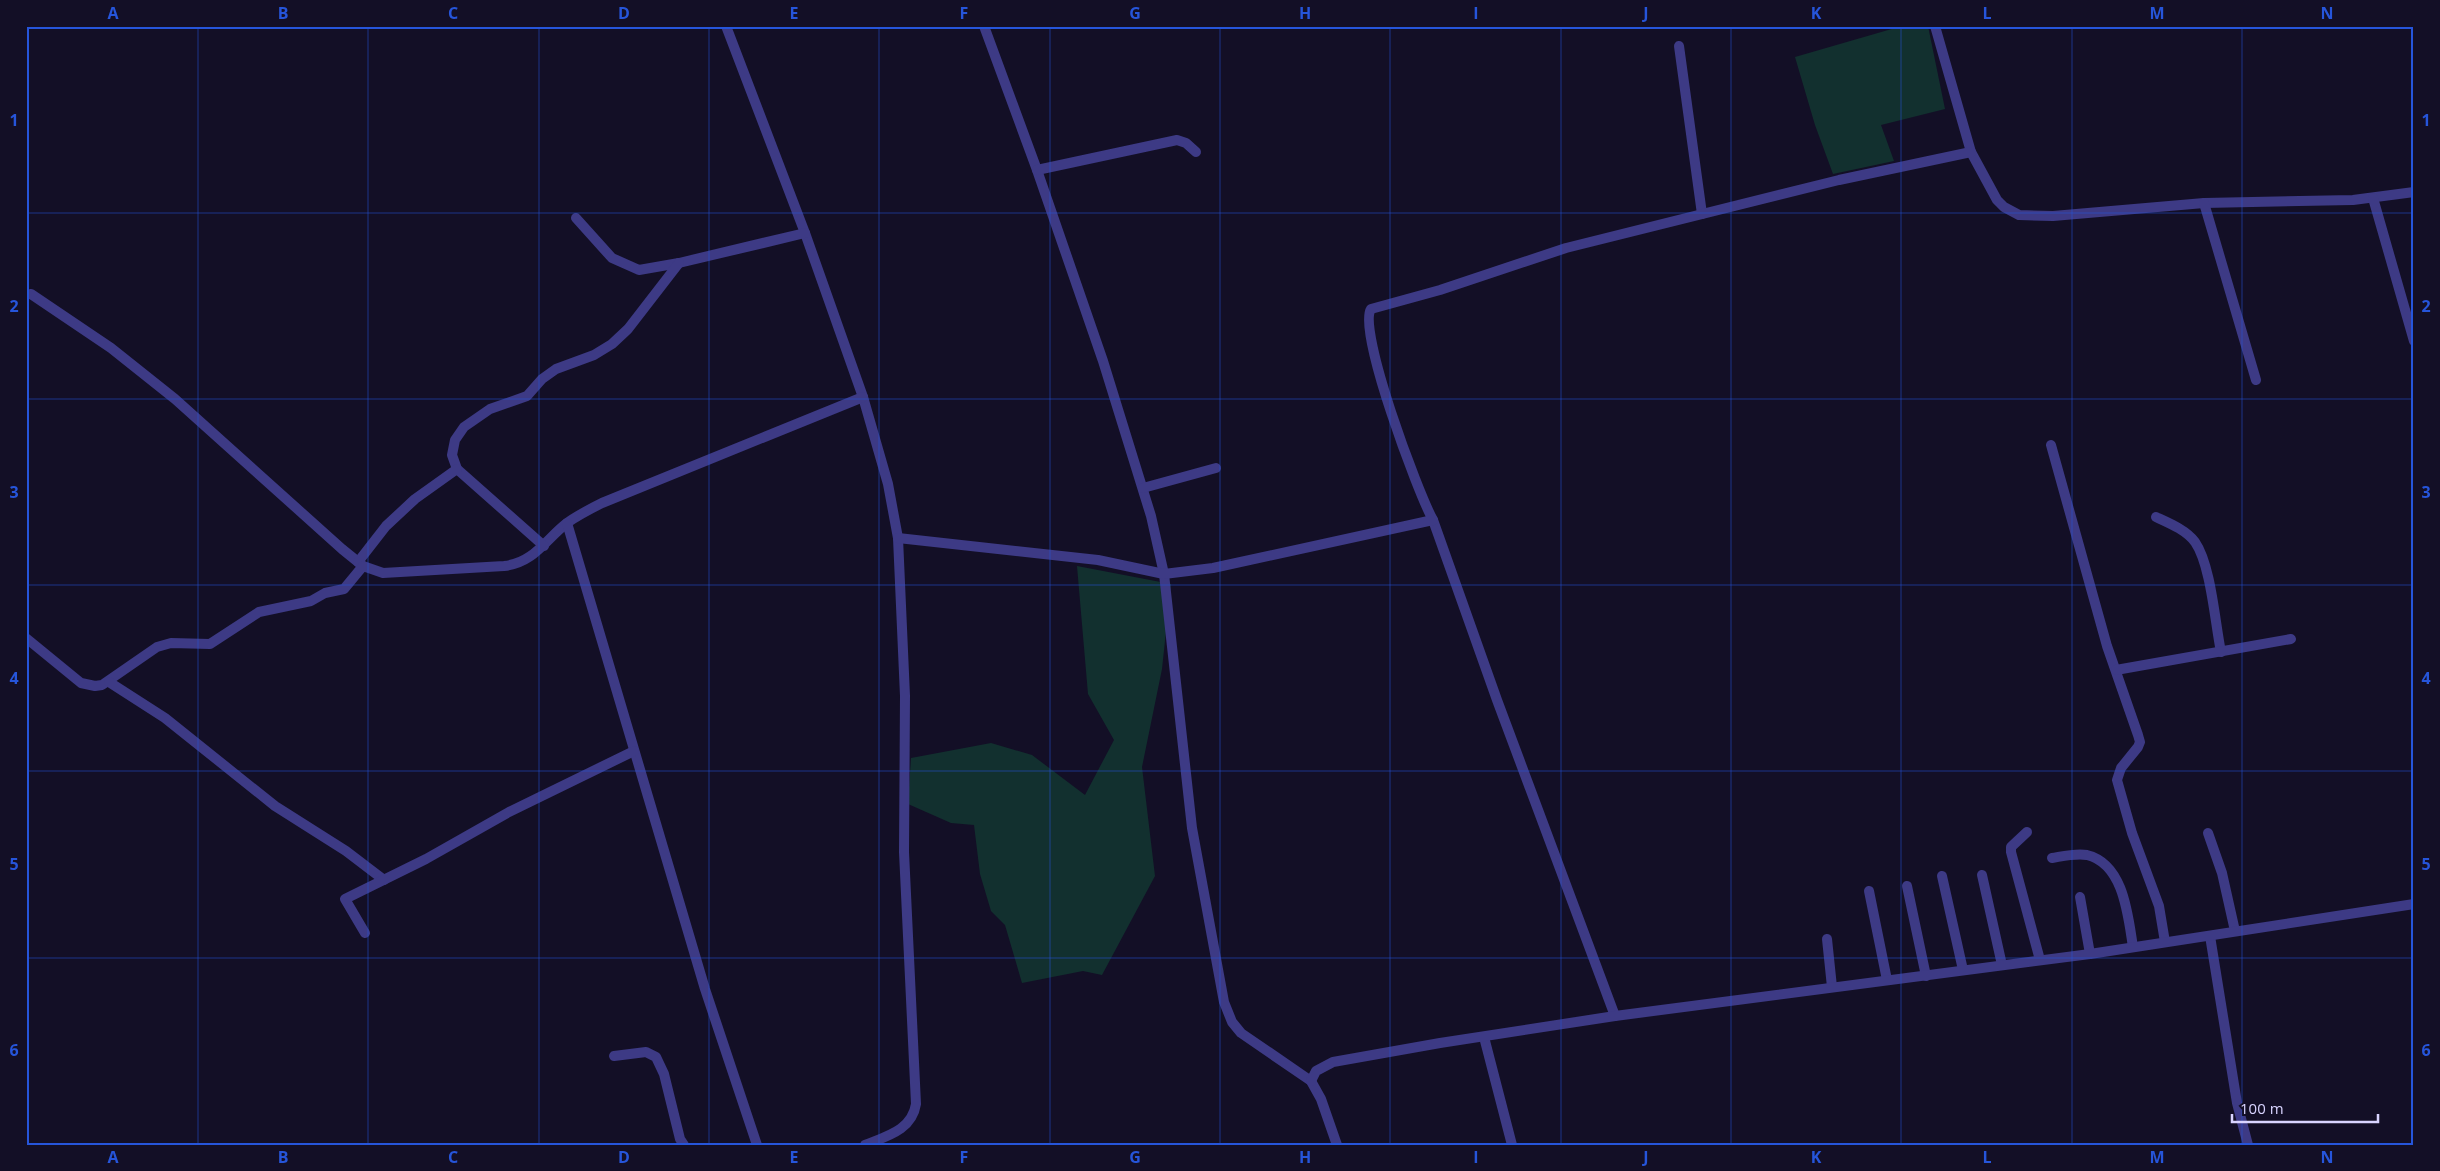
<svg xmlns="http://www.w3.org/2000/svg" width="2440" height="1171" viewBox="0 0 2440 1171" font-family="'Open Sans',sans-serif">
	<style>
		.green { fill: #12302f }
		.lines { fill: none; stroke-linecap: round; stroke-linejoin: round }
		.minor { stroke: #3d3a85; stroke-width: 10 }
		.grid { fill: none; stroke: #2655da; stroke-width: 1; stroke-opacity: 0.55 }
		.neatline { fill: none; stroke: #2655da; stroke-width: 2 }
		.grid-label { font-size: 16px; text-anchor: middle; font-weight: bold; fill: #2655da }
	</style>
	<rect width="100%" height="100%" fill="#130f26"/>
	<!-- green -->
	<g class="green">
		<path d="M1902,26H1928L1945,109L1881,125L1894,161L1833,174L1815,125L1795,57Z"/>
		<path d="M1077,566L1171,584L1162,669L1142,767L1155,876L1102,975L1083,971L1022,983L1005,925L991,911L980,874L974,825L951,823L908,804L911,758L991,743L1032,755L1085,795L1114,740L1088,694Z"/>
	</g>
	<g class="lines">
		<!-- minor -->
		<g class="minor">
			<path d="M726,26L805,233L863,397L888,484L898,538L905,696L904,852L916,1104C912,1130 887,1136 865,1145"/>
			<path d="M984,26L1037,170L1103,361L1151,516L1164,574L1192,828L1224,1002L1232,1022L1241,1033L1311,1081L1321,1099L1337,1145"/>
			<path d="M1935,26L1971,152L1997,200L2004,207L2019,215L2053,216L2204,203L2353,200L2414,192"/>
			<path d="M1679,46L1702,214"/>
			<path d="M1037,170L1177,140L1186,143L1196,152"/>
			<path d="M2373,198L2414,341"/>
			<path d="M2204,203L2256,380"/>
			<path d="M576,218L612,258L639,270L679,263L805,233"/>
			<path d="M31,294L111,348L175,399L342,549L363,566L383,573L504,566C534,563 546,539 567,523C578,515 590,509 602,503L863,397"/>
			<path d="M2051,445L2107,646L2138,735L2140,742L2138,747L2121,768L2117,780L2132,833L2159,906L2165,942"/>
			<path d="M1143,488L1216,468"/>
			<path d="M2156,517C2169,523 2186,530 2195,542C2211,565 2215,623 2221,652"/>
			<path d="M1433,520L1497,700L1615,1016"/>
			<path d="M567,523L705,989L757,1145"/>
			<path d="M898,538L1098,560L1164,574L1213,568L1433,520C1418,493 1357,330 1371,309L1440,290L1566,248L1839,180L1971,152"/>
			<path d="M544,546L457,469L452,455L455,440L464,427L490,409L527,396L542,379L556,369L594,355L612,344L628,329L679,263"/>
			<path d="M358,562L386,526L415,499L457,469"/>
			<path d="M26,638L81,683L95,686L102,685L157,647L171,643L210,644L259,612L311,601L325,593L344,589L363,566"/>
			<path d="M2116,670L2291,639"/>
			<path d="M109,682L165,718L275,806L346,851L384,880"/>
			<path d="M2027,832L2011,847V852L2040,960"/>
			<path d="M2208,833L2222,873L2235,931"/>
			<path d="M2052,858C2064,856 2076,853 2087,855C2124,864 2128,916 2133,947"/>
			<path d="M1982,875L2002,965"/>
			<path d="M1942,876L1963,970"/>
			<path d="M1907,886L1926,976"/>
			<path d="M1869,891L1887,980"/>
			<path d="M2080,897L2090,954"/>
			<path d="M365,933L345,899L426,859L509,812L634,751"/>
			<path d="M2210,936L2237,1103L2248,1145"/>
			<path d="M1827,939L1832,987"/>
			<path d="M1484,1037L1512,1145"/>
			<path d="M614,1056L646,1052L656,1057L664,1074L680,1139L684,1145"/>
			<path d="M1311,1081L1316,1071L1333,1062L1440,1043L1615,1016L2090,954L2414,904"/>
		</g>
	</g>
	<!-- grid -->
	<path class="grid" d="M198,26V1145M368,26V1145M539,26V1145M709,26V1145M879,26V1145M1050,26V1145M1220,26V1145M1390,26V1145M1561,26V1145M1731,26V1145M1901,26V1145M2072,26V1145M2242,26V1145M26,213H2414M26,399H2414M26,585H2414M26,771H2414M26,958H2414"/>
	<!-- border -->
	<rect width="2440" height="1171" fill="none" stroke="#130f26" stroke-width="55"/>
	<!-- scale -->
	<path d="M2232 1114v8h146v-8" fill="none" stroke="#d9d4ff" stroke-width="2.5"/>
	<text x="2240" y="1114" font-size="15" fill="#d9d4ff" stroke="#130f26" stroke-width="4" paint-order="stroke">100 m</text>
	<rect x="28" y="28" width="2384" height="1116" class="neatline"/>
	<g class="grid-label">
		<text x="113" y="19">A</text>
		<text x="283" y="19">B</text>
		<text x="453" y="19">C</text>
		<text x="624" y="19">D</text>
		<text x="794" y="19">E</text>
		<text x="964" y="19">F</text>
		<text x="1135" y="19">G</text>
		<text x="1305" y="19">H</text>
		<text x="1476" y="19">I</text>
		<text x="1646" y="19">J</text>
		<text x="1816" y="19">K</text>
		<text x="1987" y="19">L</text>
		<text x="2157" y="19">M</text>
		<text x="2327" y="19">N</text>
		<text x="14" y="126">1</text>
		<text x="2426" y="126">1</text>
		<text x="14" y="312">2</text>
		<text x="2426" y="312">2</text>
		<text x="14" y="498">3</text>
		<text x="2426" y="498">3</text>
		<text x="14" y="684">4</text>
		<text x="2426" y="684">4</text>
		<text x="14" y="870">5</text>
		<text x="2426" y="870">5</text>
		<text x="14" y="1056">6</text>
		<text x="2426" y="1056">6</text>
		<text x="113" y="1163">A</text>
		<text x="283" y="1163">B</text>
		<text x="453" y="1163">C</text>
		<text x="624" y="1163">D</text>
		<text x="794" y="1163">E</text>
		<text x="964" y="1163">F</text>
		<text x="1135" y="1163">G</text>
		<text x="1305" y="1163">H</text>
		<text x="1476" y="1163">I</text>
		<text x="1646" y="1163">J</text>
		<text x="1816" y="1163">K</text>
		<text x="1987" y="1163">L</text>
		<text x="2157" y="1163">M</text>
		<text x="2327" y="1163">N</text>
	</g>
</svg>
